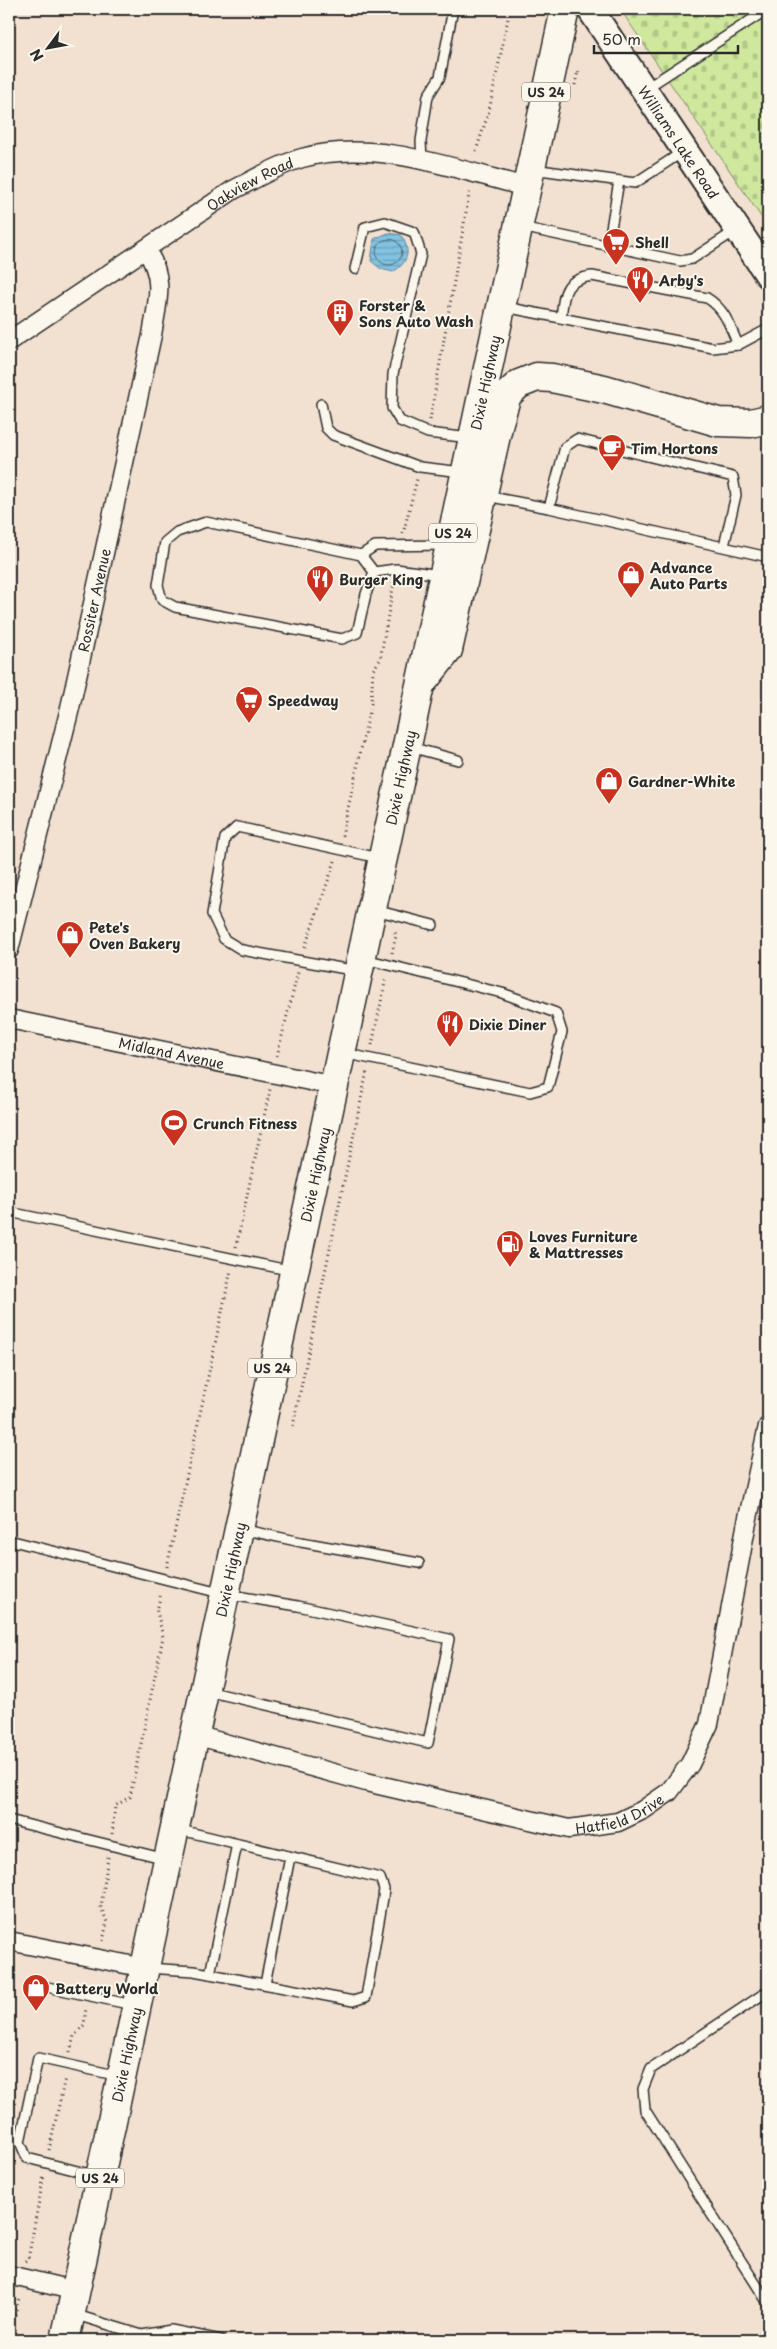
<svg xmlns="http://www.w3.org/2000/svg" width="777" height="2349" viewBox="0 0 777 2349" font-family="'Playpen Sans',sans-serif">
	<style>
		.cemetery { fill: url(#cemetery-stones); stroke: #7d8a64 }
		.water { fill: url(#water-rules); stroke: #5f8699 }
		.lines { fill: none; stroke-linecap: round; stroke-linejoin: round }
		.shore { stroke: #4e6874; stroke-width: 1 }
		.service-casing { stroke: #2b2b2b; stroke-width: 12 }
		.minor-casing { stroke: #2b2b2b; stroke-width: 21 }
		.secondary-casing { stroke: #2b2b2b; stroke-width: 29 }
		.primary-casing { stroke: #2b2b2b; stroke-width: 31 }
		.path { stroke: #2b2b2b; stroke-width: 3; stroke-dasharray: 1 4; stroke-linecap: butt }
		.service { stroke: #fbf7ec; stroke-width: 9 }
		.minor { stroke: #fbf7ec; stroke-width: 18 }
		.secondary { stroke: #fbf7ec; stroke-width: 25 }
		.primary { stroke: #fbf7ec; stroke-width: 28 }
		.labels { text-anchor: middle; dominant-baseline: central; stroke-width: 4; stroke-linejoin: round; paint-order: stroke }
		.shield { fill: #fbf7ec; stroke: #696865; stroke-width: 1 }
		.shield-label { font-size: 12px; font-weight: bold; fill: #2b2b2b }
		.street-label { font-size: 14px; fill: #2b2b2b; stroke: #fbf7ec }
		.poi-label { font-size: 14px; font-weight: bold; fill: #2b2b2b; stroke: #fbf7ec; text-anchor: start }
	</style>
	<defs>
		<pattern id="cemetery-stones" width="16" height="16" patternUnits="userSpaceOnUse" patternTransform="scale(1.25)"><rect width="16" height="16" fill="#cfe89d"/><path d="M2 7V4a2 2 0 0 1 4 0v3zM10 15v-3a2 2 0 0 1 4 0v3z" fill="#b2c787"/></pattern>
		<pattern id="water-rules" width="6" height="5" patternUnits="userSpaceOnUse" patternTransform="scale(1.25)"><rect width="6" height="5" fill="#82c3e2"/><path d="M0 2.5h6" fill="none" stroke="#6b9fb7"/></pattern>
	</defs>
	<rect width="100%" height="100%" fill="#f2e0d1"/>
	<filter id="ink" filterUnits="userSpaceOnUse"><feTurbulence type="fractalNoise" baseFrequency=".02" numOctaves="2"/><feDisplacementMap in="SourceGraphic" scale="10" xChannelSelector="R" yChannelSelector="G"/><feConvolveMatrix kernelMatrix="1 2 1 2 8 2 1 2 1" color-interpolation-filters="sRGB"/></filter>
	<g filter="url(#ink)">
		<!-- cemetery -->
		<path class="cemetery" d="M620,9H768V227Z"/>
		<!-- water -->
		<path class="water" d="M388,233L401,235C411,250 409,262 393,272L381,269L371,261L374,239Z"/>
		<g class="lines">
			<!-- shore -->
			<circle class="shore" cx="389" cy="252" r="13"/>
			<defs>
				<g id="service">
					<path d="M645,89L768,9"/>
					<path d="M422,161L421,141L428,96L440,77L453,9"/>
					<path d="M533,169L635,183L684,151"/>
					<path d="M521,227L680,261L692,259L735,231"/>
					<path d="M608,246L619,181"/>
					<path d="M355,269L365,227L385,222L414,232L421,254L393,374L392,408L400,421L428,433L470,438"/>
					<path d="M505,307L713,348L738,345L768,329"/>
					<path d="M561,318C564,292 564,280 592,276L707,298C725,309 730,326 738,345"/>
					<path d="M321,404L326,428L333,435L420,467L462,472"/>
					<path d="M486,496L549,508L768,557"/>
					<path d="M549,508L565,447L577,439L733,477L736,495L724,546"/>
					<path d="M206,522L361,555L374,572L366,594L357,633L342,639L175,607L162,600L158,585L165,542L177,532Z"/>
					<path d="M361,555L375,546L448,545"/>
					<path d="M374,572L396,569L441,575"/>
					<path d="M410,747L458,760"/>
					<path d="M375,910L433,925"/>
					<path d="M357,971L242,950L224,939L212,914L225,838L237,827L379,858"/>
					<path d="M343,1053L530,1092L548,1087L562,1032L556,1013L502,993L365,959"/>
					<path d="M9,1212L293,1271"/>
					<path d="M241,1529L301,1542L419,1563"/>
					<path d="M9,1540L224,1594L298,1606L449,1639L428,1743L207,1691"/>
					<path d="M9,1820L166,1859"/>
					<path d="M147,1968L194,1971L353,2001L366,1997L383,1898L384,1889L380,1878L176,1829"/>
					<path d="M210,1974L237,1844"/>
					<path d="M33,1984L133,2005"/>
					<path d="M265,1984L290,1857"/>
					<path d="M768,1991L651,2069L643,2089L645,2110L768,2303"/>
					<path d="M97,2176L27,2158L20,2142L38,2058L119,2076"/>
					<path d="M73,2314L142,2335L171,2330L221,2340"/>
				</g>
				<g id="minor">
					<path id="s1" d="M9,341L233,190C255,179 278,165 302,158C375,138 455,169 526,187"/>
					<path id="s2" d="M9,950L70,708L152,335C157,303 166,279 146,250"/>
					<path id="s3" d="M9,1019L334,1086"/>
					<path id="s4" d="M195,1735L366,1782L569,1829L618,1822L643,1810L669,1792L690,1764L709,1724L746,1527L768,1426"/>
					<path d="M9,1941L145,1968"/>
					<path d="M9,2275L76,2291"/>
				</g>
				<g id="secondary">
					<path id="s5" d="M590,9L768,275"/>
				</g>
				<g id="primary">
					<path d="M425,679L448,650L499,422L507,395L519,384L537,377L552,378L604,389L718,422L751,423L768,419"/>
					<path id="s6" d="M65,2340L565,9"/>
				</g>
			</defs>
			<!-- service casing -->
			<use href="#service" class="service-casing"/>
			<!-- minor casing -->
			<use href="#minor" class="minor-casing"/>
			<!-- secondary casing -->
			<use href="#secondary" class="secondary-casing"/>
			<!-- primary casing -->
			<use href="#primary" class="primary-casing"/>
			<!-- path -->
			<g class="path">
				<path d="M575,85L578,71L580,75"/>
				<path d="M476,151L489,111L510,9"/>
				<path d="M430,420L470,189"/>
				<path d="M403,534L417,479"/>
				<path d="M342,836L371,704L373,670L380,660L394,582"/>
				<path d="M305,947L335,861"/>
				<path d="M392,953L396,936L394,929"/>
				<path d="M372,1045L386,978"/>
				<path d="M277,1056L298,972"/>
				<path d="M236,1247L270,1089"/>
				<path d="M293,1426L367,1071"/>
				<path d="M167,1567L231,1270"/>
				<path d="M112,1834L115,1806L130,1797L163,1637L157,1611L161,1593"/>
				<path d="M103,1941L107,1922L101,1907L108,1857"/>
				<path d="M70,2052L74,2036L84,2025L86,2008"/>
				<path d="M49,2150L65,2078"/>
				<path d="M25,2261L28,2259L44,2175"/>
				<path d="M9,2339L19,2298"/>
			</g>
			<!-- service -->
			<use href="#service" class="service"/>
			<!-- minor -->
			<use href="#minor" class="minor"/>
			<!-- secondary -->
			<use href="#secondary" class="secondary"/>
			<!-- primary -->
			<use href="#primary" class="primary"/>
		</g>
	</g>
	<!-- icons -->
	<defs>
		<symbol id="supermarket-pin" viewBox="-11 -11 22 30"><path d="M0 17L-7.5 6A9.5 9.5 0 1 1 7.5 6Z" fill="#c8321e" stroke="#fbf7ec"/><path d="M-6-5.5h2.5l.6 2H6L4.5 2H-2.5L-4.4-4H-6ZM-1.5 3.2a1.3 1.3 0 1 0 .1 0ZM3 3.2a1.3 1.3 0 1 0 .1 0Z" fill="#fff"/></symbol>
		<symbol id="restaurant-pin" viewBox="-11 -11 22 30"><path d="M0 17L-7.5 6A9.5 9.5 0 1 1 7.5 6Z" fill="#c8321e" stroke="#fbf7ec"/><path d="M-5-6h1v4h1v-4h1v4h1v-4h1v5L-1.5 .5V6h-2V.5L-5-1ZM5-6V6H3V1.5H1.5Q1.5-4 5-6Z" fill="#fff"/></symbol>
		<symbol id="building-pin" viewBox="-11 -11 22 30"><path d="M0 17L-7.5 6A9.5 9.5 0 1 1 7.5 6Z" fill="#c8321e" stroke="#fbf7ec"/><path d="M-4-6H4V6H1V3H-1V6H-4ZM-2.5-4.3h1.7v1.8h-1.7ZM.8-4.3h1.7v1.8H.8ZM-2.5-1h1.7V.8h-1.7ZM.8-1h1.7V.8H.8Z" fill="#fff"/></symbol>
		<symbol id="cafe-pin" viewBox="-11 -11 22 30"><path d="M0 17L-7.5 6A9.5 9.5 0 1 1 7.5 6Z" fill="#c8321e" stroke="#fbf7ec"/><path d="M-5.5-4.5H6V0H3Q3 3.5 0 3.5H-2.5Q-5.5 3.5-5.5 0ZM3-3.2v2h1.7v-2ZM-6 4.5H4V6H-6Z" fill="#fff"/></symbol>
		<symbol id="shop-pin" viewBox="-11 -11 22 30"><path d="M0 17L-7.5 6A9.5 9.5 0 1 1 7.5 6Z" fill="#c8321e" stroke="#fbf7ec"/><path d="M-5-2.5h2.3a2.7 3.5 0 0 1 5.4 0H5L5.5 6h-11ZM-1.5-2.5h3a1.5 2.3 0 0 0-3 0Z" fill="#fff"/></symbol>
		<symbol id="stadium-pin" viewBox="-11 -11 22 30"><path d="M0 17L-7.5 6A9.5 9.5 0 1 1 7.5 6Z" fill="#c8321e" stroke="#fbf7ec"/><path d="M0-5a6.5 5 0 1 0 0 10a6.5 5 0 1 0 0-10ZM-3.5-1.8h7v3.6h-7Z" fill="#fff"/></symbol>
		<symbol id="fuel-pin" viewBox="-11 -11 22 30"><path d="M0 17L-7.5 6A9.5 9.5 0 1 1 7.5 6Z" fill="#c8321e" stroke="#fbf7ec"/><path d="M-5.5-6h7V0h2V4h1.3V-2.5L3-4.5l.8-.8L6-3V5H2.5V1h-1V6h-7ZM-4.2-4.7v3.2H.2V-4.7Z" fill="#fff"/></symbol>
	</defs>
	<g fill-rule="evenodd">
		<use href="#supermarket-pin" x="600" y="226" width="32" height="43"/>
		<use href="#restaurant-pin" x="624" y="264" width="32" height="43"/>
		<use href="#building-pin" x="324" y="297" width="32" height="43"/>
		<use href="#cafe-pin" x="596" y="432" width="32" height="43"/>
		<use href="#shop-pin" x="615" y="559" width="32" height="43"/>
		<use href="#restaurant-pin" x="304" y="563" width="32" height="43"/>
		<use href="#supermarket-pin" x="233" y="684" width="32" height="43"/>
		<use href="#shop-pin" x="593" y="765" width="32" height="43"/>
		<use href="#shop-pin" x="54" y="919" width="32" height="43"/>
		<use href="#restaurant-pin" x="434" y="1008" width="32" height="43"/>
		<use href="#stadium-pin" x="158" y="1107" width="32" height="43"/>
		<use href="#fuel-pin" x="494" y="1228" width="32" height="43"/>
		<use href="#shop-pin" x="20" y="1972" width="32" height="43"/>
	</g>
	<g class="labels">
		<!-- shield labels -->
		<g class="shield">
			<rect x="522" y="82.5" width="48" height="19" rx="4"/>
			<rect x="429" y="523.5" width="48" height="19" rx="4"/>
			<rect x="248" y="1358.5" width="48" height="19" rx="4"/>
			<rect x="76" y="2168.5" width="48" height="19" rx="4"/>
		</g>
		<g class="shield-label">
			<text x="546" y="92">US 24</text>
			<text x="453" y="533">US 24</text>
			<text x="272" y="1368">US 24</text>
			<text x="100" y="2178">US 24</text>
		</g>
		<!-- street labels -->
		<g class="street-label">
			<text stroke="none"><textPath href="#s5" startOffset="160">Williams Lake Road</textPath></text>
			<text stroke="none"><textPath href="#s1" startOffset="288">Oakview Road</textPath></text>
			<text stroke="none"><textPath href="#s6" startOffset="2002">Dixie Highway</textPath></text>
			<text stroke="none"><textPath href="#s2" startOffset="360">Rossiter Avenue</textPath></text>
			<text stroke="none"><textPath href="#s6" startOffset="1598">Dixie Highway</textPath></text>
			<text stroke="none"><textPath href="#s3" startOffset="166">Midland Avenue</textPath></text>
			<text stroke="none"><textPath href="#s6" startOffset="1192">Dixie Highway</textPath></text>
			<text stroke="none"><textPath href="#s6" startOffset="788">Dixie Highway</textPath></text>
			<text stroke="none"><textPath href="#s4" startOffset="439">Hatfield Drive</textPath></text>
			<text stroke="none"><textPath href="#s6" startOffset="292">Dixie Highway</textPath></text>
		</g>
		<!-- poi labels -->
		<g class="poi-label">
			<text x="635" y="242">Shell</text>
			<text x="659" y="280">Arby's</text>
			<text x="359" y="305">Forster &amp;<tspan x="359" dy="16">Sons Auto Wash</tspan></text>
			<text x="631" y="448">Tim Hortons</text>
			<text x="650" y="567">Advance<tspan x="650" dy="16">Auto Parts</tspan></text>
			<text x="339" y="579">Burger King</text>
			<text x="268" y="700">Speedway</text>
			<text x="628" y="781">Gardner-White</text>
			<text x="89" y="927">Pete's<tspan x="89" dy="16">Oven Bakery</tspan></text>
			<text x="469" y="1024">Dixie Diner</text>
			<text x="193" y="1123">Crunch Fitness</text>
			<text x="529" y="1236">Loves Furniture<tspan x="529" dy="16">&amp; Mattresses</tspan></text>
			<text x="55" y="1988">Battery World</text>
		</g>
	</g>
	<!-- margin -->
	<rect width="777" height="2349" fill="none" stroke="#fbf7ec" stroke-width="30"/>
	<rect x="15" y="15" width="747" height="2319" fill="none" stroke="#2b2b2b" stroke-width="2" filter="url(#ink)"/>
	<!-- north arrow -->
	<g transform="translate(48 48) rotate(238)" stroke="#fbf7ec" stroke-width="4" paint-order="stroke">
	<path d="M0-4L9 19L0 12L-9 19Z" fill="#2b2b2b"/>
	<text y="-8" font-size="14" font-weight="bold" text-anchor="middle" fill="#2b2b2b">N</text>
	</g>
	<!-- scale -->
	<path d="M594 45v8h144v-8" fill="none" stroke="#2b2b2b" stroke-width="2.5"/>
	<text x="602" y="45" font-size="15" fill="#2b2b2b" stroke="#fbf7ec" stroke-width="4" paint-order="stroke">50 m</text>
</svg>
